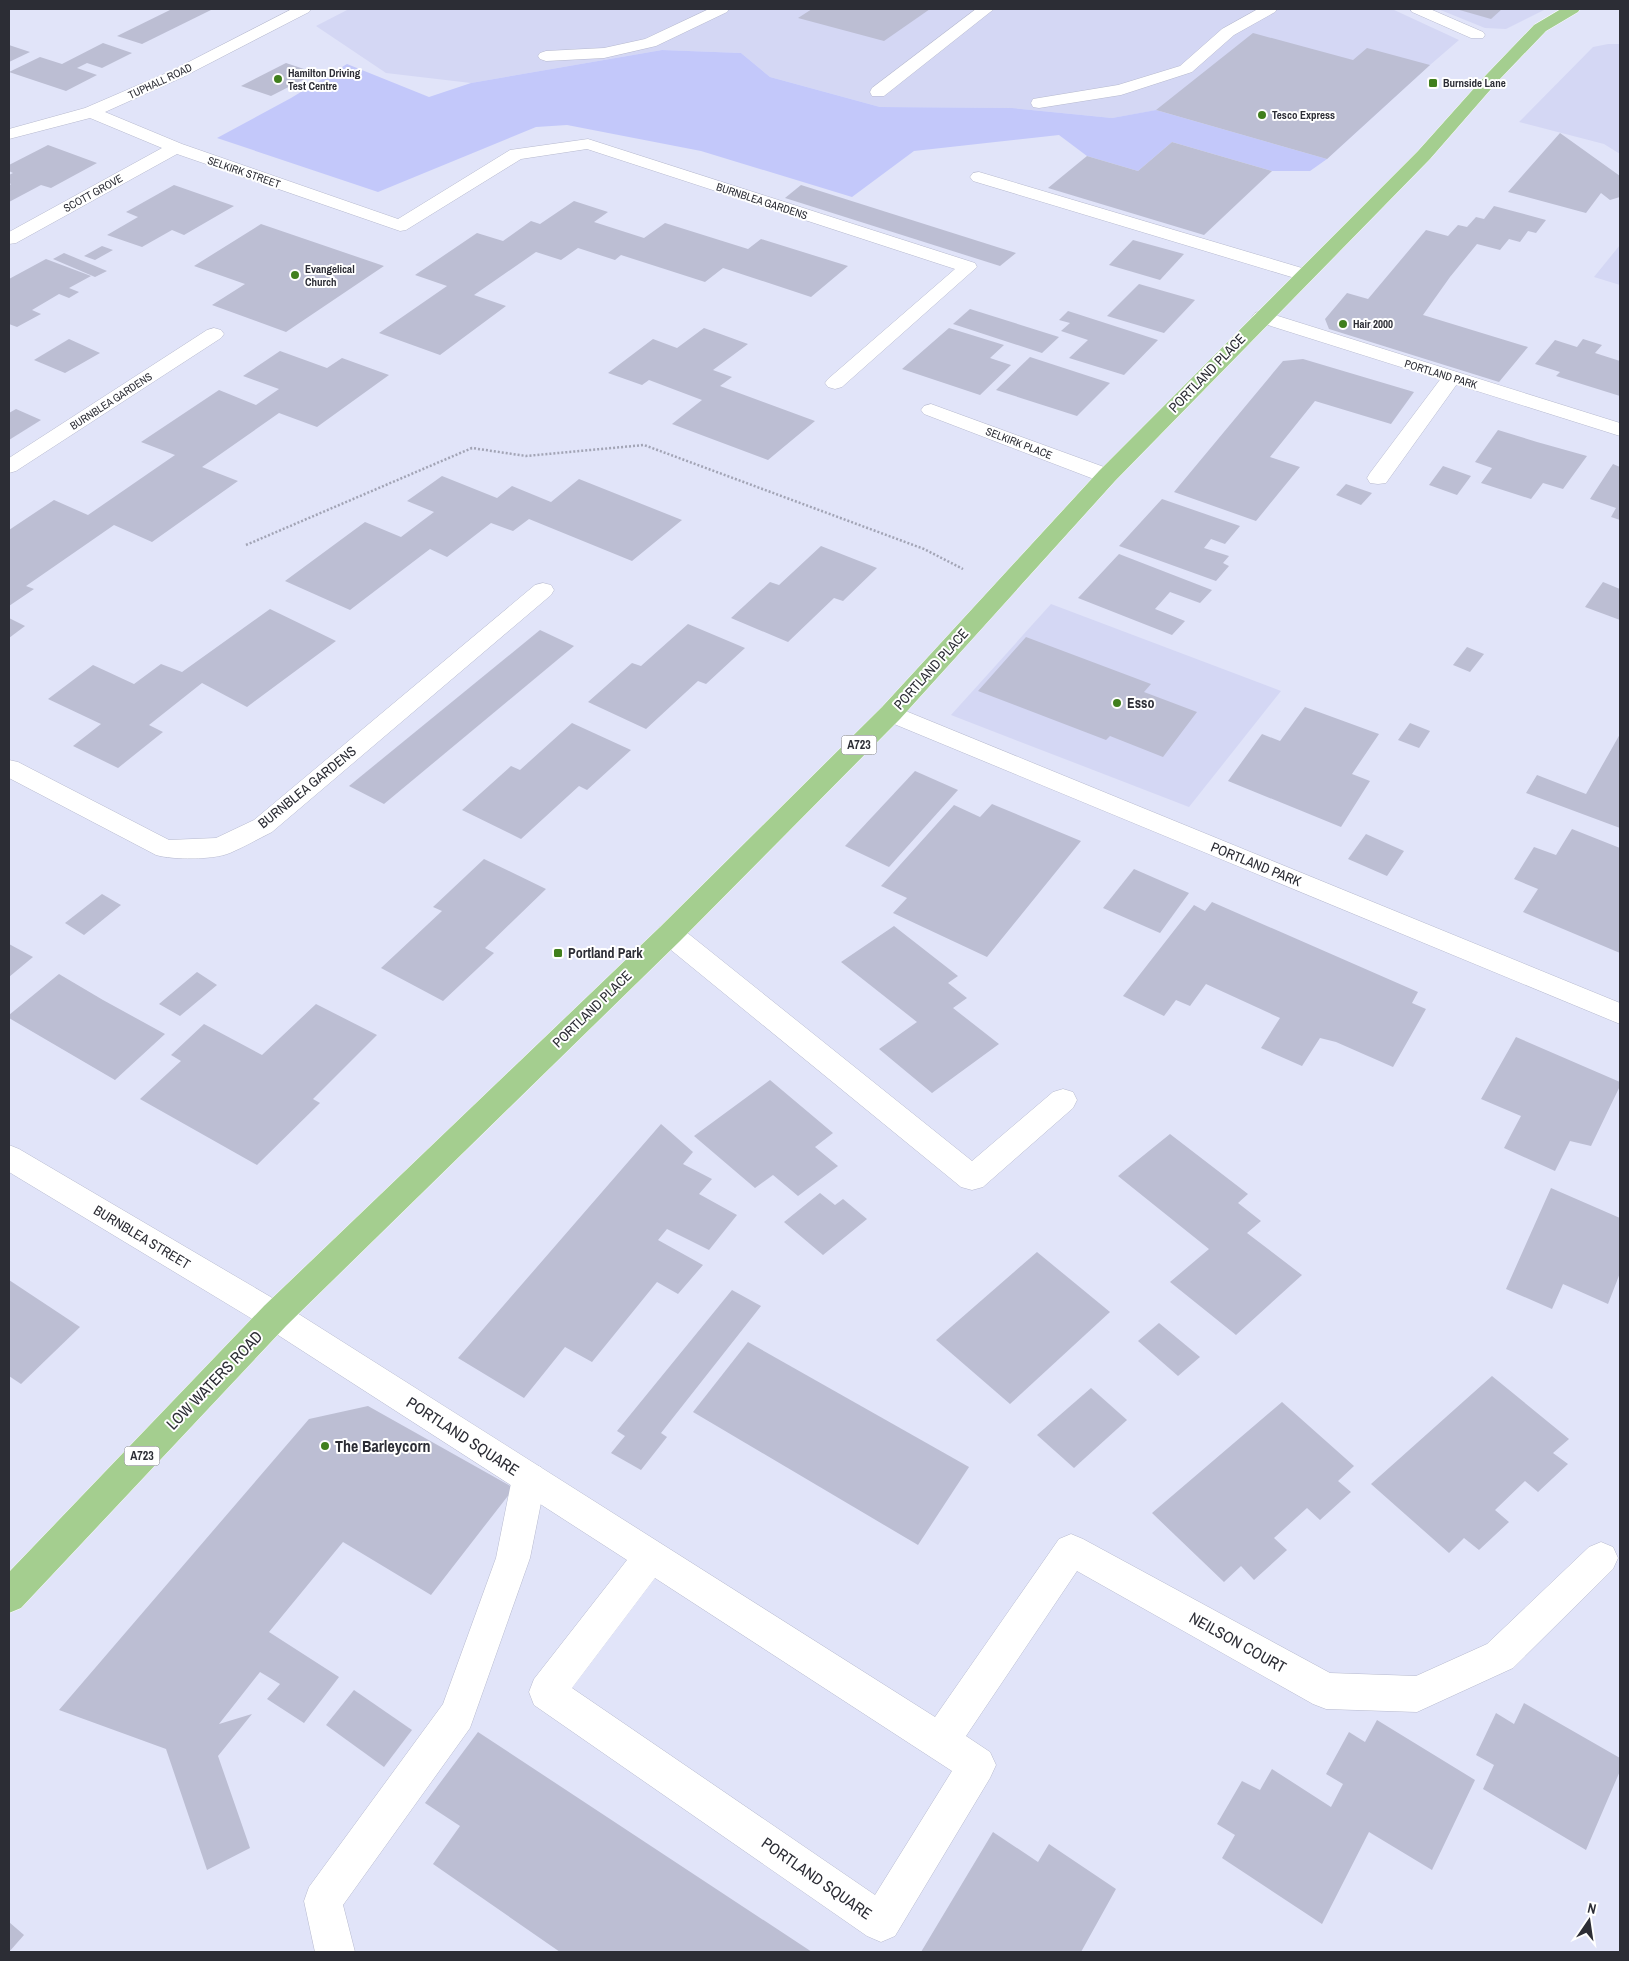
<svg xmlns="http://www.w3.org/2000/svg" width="1629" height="1961" viewBox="0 0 1629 1961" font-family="'Archivo Narrow',sans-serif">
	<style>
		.built { fill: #d4d7f4 }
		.green { fill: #c3c8fa }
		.building { fill: #bcbed3 }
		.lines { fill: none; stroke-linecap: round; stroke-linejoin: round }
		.service-casing { stroke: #b7bacf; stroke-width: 1 }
		.minor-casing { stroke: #b7bacf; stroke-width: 1 }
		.primary-casing { stroke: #fff; stroke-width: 1 }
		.path { stroke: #a2a4b5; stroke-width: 2.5; stroke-dasharray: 2 2; stroke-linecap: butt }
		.service { fill: #fff; fill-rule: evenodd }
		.minor { fill: #fff; fill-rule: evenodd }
		.primary { fill: #a4ce8f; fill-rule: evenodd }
		.poi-dot { fill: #407f1d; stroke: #fff; stroke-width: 2 }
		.labels { text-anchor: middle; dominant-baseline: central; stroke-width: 4; stroke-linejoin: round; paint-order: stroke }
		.far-poi-label { font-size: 11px; font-weight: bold; fill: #2c2d35; stroke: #fff; text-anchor: start }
		.far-street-label { font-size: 11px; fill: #2c2d35; stroke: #fff }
		.shield { fill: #fff; stroke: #6b6c72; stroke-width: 1 }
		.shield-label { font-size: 12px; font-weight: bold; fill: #2c2d35 }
		.street-label { font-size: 14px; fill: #2c2d35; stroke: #fff }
		.poi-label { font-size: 14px; font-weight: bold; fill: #2c2d35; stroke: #fff; text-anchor: start }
		.near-street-label { font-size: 16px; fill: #2c2d35; stroke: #fff }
		.near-poi-label { font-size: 16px; font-weight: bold; fill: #2c2d35; stroke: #fff; text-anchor: start }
	</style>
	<rect width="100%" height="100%" fill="#e1e4f9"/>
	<!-- built -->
	<g class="built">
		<path d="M349,9H1392L1459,40L1430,65L1327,159L1157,110L1112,118L1012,108L880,107L770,77L741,53L662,50L471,83L386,73L316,26Z"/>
		<path d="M1438,9H1546L1506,29L1485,28Z"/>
		<path d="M1608,44H1620V154L1604,144L1519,122L1593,47Z"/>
		<path d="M1620,245V285L1594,277Z"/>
		<path d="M1051,604L1281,691L1189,807L951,715Z"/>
	</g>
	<!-- green -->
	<path class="green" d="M662,50L741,53L770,77L880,107L1012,108L1112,118L1156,110L1327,159L1310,171H1272L1172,142L1138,171L1087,156L1059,135L914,151L852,197L701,151L567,125L536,127L378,192L217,138L291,98L347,64L429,97L471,83Z"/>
	<!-- building -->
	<g class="building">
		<path d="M172,9H213L142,44L117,36Z"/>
		<path d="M812,9H930L884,41L798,18Z"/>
		<path d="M1456,9H1502L1491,19Z"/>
		<path d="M1253,33L1353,60L1367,48L1430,65L1327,159L1156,110Z"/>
		<path d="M103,43L132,53L102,68L87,63L77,68L97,75L66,91L9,72L40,57L62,64Z"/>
		<path d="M9,45L30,52L9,62Z"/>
		<path d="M286,63L316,73L271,96L241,86Z"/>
		<path d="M1560,133L1620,176V197L1610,200L1601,193L1586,213L1508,192Z"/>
		<path d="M1172,142L1272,171L1204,235L1048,188L1087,156L1138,171Z"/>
		<path d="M48,145L97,163L51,188L41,185L9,202V186L11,184L9,183V175L13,173L9,171V165Z"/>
		<path d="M174,185L234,206L184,235L172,230L142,247L107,235L138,217L126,212Z"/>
		<path d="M801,185L1016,253L1000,266L785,198Z"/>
		<path d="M574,201L608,212L594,222L644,238L665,223L748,249L761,239L848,266L811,297L723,268L705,282L621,255L615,260L578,248L561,260L536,252L474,295L506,306L440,355L379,333L447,286L415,275L477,233L503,241L531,221L540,224Z"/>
		<path d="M1494,206L1546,220L1536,233L1528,231L1520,242L1509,239L1500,250L1477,244L1450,277L1423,315L1528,347L1499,382L1329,329L1325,319L1347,293L1368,299L1426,230L1448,236L1458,225L1467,227L1476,217L1484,219Z"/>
		<path d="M261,224L384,266L286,332L212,305L245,284L194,266Z"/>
		<path d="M1133,240L1184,254L1160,280L1109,265Z"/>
		<path d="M102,246L113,250L95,260L84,256Z"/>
		<path d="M64,253L107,271L95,277L53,259Z"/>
		<path d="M46,259L91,276L69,288L79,292L69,298L59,294L32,310L41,314L17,327L9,324V279Z"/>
		<path d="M1139,284L1195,300L1164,333L1107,316Z"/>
		<path d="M970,309L1059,337L1042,353L953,324Z"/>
		<path d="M1068,311L1158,340L1124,375L1069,358L1088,340L1061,331L1070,323L1059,320Z"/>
		<path d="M704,328L748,344L713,370L732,377L720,386L815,421L768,460L672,424L702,400L649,380L642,385L608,373L653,339L677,348Z"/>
		<path d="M949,328L1004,345L990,358L1011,365L980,395L902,369Z"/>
		<path d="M69,339L100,353L65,373L34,360Z"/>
		<path d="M1583,339L1602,345L1595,353L1620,361V396L1556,376L1560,372L1535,364L1555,340L1577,347Z"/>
		<path d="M280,351L327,368L342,358L389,375L317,427L279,413L202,467L238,481L152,542L114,525L26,586L34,589L9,606V530L54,500L88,515L175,455L141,442L219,390L256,405L279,389L243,376Z"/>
		<path d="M1030,357L1110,383L1077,416L996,390Z"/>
		<path d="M1303,359L1414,392L1391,424L1315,401L1270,457L1300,467L1256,521L1174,492L1283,361Z"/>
		<path d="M16,409L41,420L9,440V413Z"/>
		<path d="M1498,430L1537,442L1587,456L1563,489L1543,483L1531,499L1481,483L1492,468L1475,462Z"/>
		<path d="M1613,464L1620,467V520L1611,517L1616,508L1590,499Z"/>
		<path d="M1443,466L1471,476L1457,495L1429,485Z"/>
		<path d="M442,476L497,498L512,486L551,502L579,479L682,520L632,561L529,519L513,531L491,523L447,557L430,549L350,610L285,581L365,522L401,537L434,512L407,501Z"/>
		<path d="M1346,484L1372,493L1361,505L1336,495Z"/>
		<path d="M1162,499L1240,526L1225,544L1211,539L1204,548L1229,556L1223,563L1229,566L1216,581L1119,546Z"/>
		<path d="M821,546L877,568L843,601L834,598L788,642L731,618L770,582L779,585Z"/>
		<path d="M1119,554L1212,590L1200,603L1170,592L1163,600L1155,609L1185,621L1172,635L1078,598Z"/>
		<path d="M1603,582L1620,589V620L1585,607Z"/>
		<path d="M270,609L336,641L247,707L202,683L149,725L163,732L118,768L73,746L101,724L48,699L93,665L134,684L161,664L182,672Z"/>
		<path d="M9,618L25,626L9,638Z"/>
		<path d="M688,624L745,648L706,684L698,681L646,729L588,702L632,663L641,666Z"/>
		<path d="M540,630L574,646L384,804L349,786Z"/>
		<path d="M1026,637L1151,684L1144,692L1197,712L1163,757L1110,736L1106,740L978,691Z"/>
		<path d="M1467,647L1484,654L1470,672L1453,665Z"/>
		<path d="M1305,707L1379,734L1352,774L1370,781L1341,827L1228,781L1262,734L1280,741Z"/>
		<path d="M572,723L631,750L587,790L579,786L521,839L462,810L511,766L520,770Z"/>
		<path d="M1410,723L1430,731L1419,748L1398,740Z"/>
		<path d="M1620,734V828L1526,793L1537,775L1586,794Z"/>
		<path d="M915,771L958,790L889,867L845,846Z"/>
		<path d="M992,804L1081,841L987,957L893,913L907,898L881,886L954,805L980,817Z"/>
		<path d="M1572,829L1620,848V953L1523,912L1538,889L1514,879L1534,847L1556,855Z"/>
		<path d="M1366,834L1404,851L1387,876L1348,859Z"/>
		<path d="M484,859L546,889L485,948L494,953L443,1001L381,968L442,911L433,907Z"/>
		<path d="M1134,869L1189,893L1160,933L1103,908Z"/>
		<path d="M102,894L121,905L84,935L65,923Z"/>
		<path d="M1212,902L1418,992L1412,1003L1426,1009L1393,1067L1336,1042L1320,1038L1302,1066L1261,1048L1280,1018L1206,984L1190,1006L1176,1000L1164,1016L1123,996L1194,905L1205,911Z"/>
		<path d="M894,926L958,976L948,983L967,998L953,1008L999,1044L932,1093L879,1049L917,1022L841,962Z"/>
		<path d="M9,944L33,957L9,977Z"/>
		<path d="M197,972L217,985L180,1016L159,1004Z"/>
		<path d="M59,974L103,1000L165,1034L115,1080L9,1018V1015Z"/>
		<path d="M316,1004L377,1035L313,1099L320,1103L257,1165L140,1099L181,1061L171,1055L204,1024L262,1055Z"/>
		<path d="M1516,1037L1620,1082V1086L1591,1146L1570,1141L1555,1171L1504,1148L1521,1116L1481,1099Z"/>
		<path d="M770,1080L833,1133L815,1147L838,1166L798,1196L773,1175L755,1188L694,1136Z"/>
		<path d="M661,1124L693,1152L683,1164L712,1179L699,1194L737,1215L709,1250L667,1229L658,1240L703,1265L678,1294L657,1282L592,1362L565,1347L524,1398L458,1358Z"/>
		<path d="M1170,1134L1248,1194L1238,1203L1261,1221L1247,1233L1302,1275L1236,1335L1170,1282L1209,1249L1118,1176Z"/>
		<path d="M1551,1188L1620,1218V1273L1608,1304L1563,1284L1552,1309L1506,1289Z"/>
		<path d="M820,1193L835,1205L843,1199L867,1219L823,1255L784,1222Z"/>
		<path d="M1037,1252L1110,1312L1010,1404L936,1340Z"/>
		<path d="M9,1280L80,1327L21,1384L9,1376Z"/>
		<path d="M732,1290L761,1306L661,1433L667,1437L641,1470L611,1453L625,1436L617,1431Z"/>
		<path d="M1159,1323L1200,1357L1178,1376L1138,1341Z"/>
		<path d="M748,1342L969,1467L918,1545L693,1412Z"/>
		<path d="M1492,1376L1569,1439L1553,1453L1568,1464L1538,1492L1525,1481L1495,1510L1509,1522L1479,1550L1464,1538L1449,1553L1371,1484Z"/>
		<path d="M1091,1388L1127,1420L1074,1468L1037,1435Z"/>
		<path d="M1282,1402L1354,1466L1338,1481L1351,1492L1320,1520L1307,1508L1274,1538L1287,1550L1254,1580L1241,1566L1224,1582L1152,1513Z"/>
		<path d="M368,1406L514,1488L431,1595L343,1542L269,1632L339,1677L304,1723L267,1699L280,1684L260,1672L219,1724L252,1714L218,1756L250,1848L207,1870L166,1749L59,1710L309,1419Z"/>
		<path d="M354,1690L412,1730L384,1767L326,1725Z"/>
		<path d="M1524,1703L1620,1758V1771L1586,1850L1483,1789L1494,1765L1476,1755L1496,1713L1514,1724Z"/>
		<path d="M1377,1720L1475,1780L1432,1870L1369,1832L1322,1924L1222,1858L1235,1835L1217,1824L1242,1781L1260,1790L1272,1769L1331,1807L1343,1784L1326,1774L1349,1732L1365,1742Z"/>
		<path d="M478,1732L812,1952H560L433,1864L460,1826L425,1803Z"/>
		<path d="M993,1832L1038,1862L1049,1844L1116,1889L1081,1952H921Z"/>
		<path d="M9,1922L24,1935L9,1952Z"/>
	</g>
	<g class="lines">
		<defs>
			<g id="service">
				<path d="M709,9H729L727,12L656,46L604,58L546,61L540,59L538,56L540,53L546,51L604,48L645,39Z"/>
				<path d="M976,9H994L884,96H872L870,92L872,88Z"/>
				<path d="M1258,9H1277L1275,12L1234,35L1192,72L1121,95L1039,108L1033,107L1031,103L1033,99L1039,98L1118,85L1180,66L1222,29Z"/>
				<path d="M979,172L1312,271L1314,275L1312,279L1305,281L1298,279L973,181L970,177L973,173Z"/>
				<path d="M1452,371L1459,373L1462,377L1386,483L1378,484L1370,483L1367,478L1370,473L1445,373Z"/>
				<path d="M670,924L680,927L972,1161L1053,1092L1063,1089L1073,1092L1077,1100L1073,1108L983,1187L972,1190L961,1187L660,941L657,934L660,927Z"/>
				<path d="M529,1463L541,1467L546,1478L530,1558L470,1728L343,1905L355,1952H315L304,1901L309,1887L443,1704L496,1558L512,1478L517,1467Z"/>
			</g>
			<g id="minor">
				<path d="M292,9H311L309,12L183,77L105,112L182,144L398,219L510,150L588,139L975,263L977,267L842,387L835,389L828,387L825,383L828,379L955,269L587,149L521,159L406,230L400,231L177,154L16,243L9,244V232L162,148L90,118L9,139V129L85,108L171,71Z"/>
				<path d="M1410,9H1430L1483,32L1485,35L1483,38H1471L1412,12Z"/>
				<path d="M1262,311L1620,423V436L1255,321L1252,317L1255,313Z"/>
				<path d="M214,328L221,330L224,334L221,338L16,471L9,473V458L207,330Z"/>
				<path d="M931,404L1115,471L1118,476L1115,481L1107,482L1099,481L924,414L921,410L924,406Z"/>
				<path d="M543,583L551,585L554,590L551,595L272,832C258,839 244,847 230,853C214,860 172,860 156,855L9,778V760L18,762L169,840L216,838L254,820L535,585Z"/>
				<path d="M891,705L1620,1003V1024L882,719L879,713L882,707Z"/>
				<path d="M9,1145L19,1149L286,1306L935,1717L1059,1539L1071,1534L1083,1539L1330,1673L1416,1676L1487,1644L1589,1547L1601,1542L1613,1547L1618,1558L1613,1569L1513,1668L1417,1712L1326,1709L1313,1704L1077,1571L966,1736L990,1752L996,1765L990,1778L895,1936L881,1942L867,1936L534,1705L529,1692L534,1679L627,1560L264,1326L9,1172ZM655,1578L952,1771L875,1895L572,1688Z"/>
			</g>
			<path id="primary" d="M1561,9H1580L1578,12L1546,31L1498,81L1430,159L1115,481L900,719L680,941L286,1326L21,1608L9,1613V1572L264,1306L660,927L882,707L1099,471L1418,151L1486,75L1534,25Z"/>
		</defs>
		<!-- service casing -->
		<use href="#service" class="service-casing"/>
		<!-- minor casing -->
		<use href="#minor" class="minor-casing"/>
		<!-- primary casing -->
		<use href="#primary" class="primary-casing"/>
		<!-- path -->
		<path class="path" d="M246,545L472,448L526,456L644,445L924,549L963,569"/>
		<!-- service -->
		<use href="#service" class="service"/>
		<!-- minor -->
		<use href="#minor" class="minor"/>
		<!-- primary -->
		<use href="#primary" class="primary"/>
	</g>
	<!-- markers -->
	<g class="poi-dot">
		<circle cx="278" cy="79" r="5"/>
		<rect x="1428" y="78" width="10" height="10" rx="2.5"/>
		<circle cx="1262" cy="115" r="5"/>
		<circle cx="295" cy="275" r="5"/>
		<circle cx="1343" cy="324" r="5"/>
		<circle cx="1117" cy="703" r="5"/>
		<rect x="553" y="948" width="10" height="10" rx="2.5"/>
		<circle cx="325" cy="1446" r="5"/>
	</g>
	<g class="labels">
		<!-- far-poi labels -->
		<g class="far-poi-label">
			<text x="288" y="73">Hamilton Driving<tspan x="288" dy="13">Test Centre</tspan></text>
			<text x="1443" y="83">Burnside Lane</text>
			<text x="1272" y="115">Tesco Express</text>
			<text x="305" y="269">Evangelical<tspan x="305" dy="13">Church</tspan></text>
			<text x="1353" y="324">Hair 2000</text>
		</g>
		<!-- far-street labels -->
		<g class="far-street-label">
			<text transform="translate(160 81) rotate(-25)">TUPHALL ROAD</text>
			<text transform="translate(244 172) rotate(19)">SELKIRK STREET</text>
			<text transform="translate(93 193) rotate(-29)">SCOTT GROVE</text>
			<text transform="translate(762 201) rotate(18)">BURNBLEA GARDENS</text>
			<text transform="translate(1441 374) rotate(17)">PORTLAND PARK</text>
			<text transform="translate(111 401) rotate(-33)">BURNBLEA GARDENS</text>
			<text transform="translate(1019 443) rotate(21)">SELKIRK PLACE</text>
		</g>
		<!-- shield labels -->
		<g class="shield">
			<rect x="841.5" y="735.5" width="35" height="19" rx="4"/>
			<rect x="124.5" y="1446.5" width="35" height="19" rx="4"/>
		</g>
		<g class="shield-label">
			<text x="859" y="745">A723</text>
			<text x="142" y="1456">A723</text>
		</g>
		<!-- street labels -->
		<g class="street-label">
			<text transform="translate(1207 373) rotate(-46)">PORTLAND PLACE</text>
			<text transform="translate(931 669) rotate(-48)">PORTLAND PLACE</text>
			<text transform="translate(307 787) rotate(-39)">BURNBLEA GARDENS</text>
			<text transform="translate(1256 864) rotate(22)">PORTLAND PARK</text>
			<text transform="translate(592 1009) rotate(-44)">PORTLAND PLACE</text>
			<text transform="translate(142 1237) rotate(31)">BURNBLEA STREET</text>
		</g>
		<!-- poi labels -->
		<g class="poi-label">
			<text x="1127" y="703">Esso</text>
			<text x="568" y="953">Portland Park</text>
		</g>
		<!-- near-street labels -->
		<g class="near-street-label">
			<text transform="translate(214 1380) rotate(-46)">LOW WATERS ROAD</text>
			<text transform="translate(463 1436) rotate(33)">PORTLAND SQUARE</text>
			<text transform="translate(1238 1642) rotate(29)">NEILSON COURT</text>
			<text transform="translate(817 1878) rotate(35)">PORTLAND SQUARE</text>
		</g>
		<!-- near-poi labels -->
		<g class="near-poi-label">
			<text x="335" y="1446">The Barleycorn</text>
		</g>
	</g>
	<!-- border -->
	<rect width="1629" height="1961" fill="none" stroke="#2c2d35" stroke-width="20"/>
	<!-- north arrow -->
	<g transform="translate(1589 1921) rotate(13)" stroke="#ffffff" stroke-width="4" paint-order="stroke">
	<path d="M0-4L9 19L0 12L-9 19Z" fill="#2c2d35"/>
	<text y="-8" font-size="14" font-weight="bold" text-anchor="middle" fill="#2c2d35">N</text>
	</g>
</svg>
